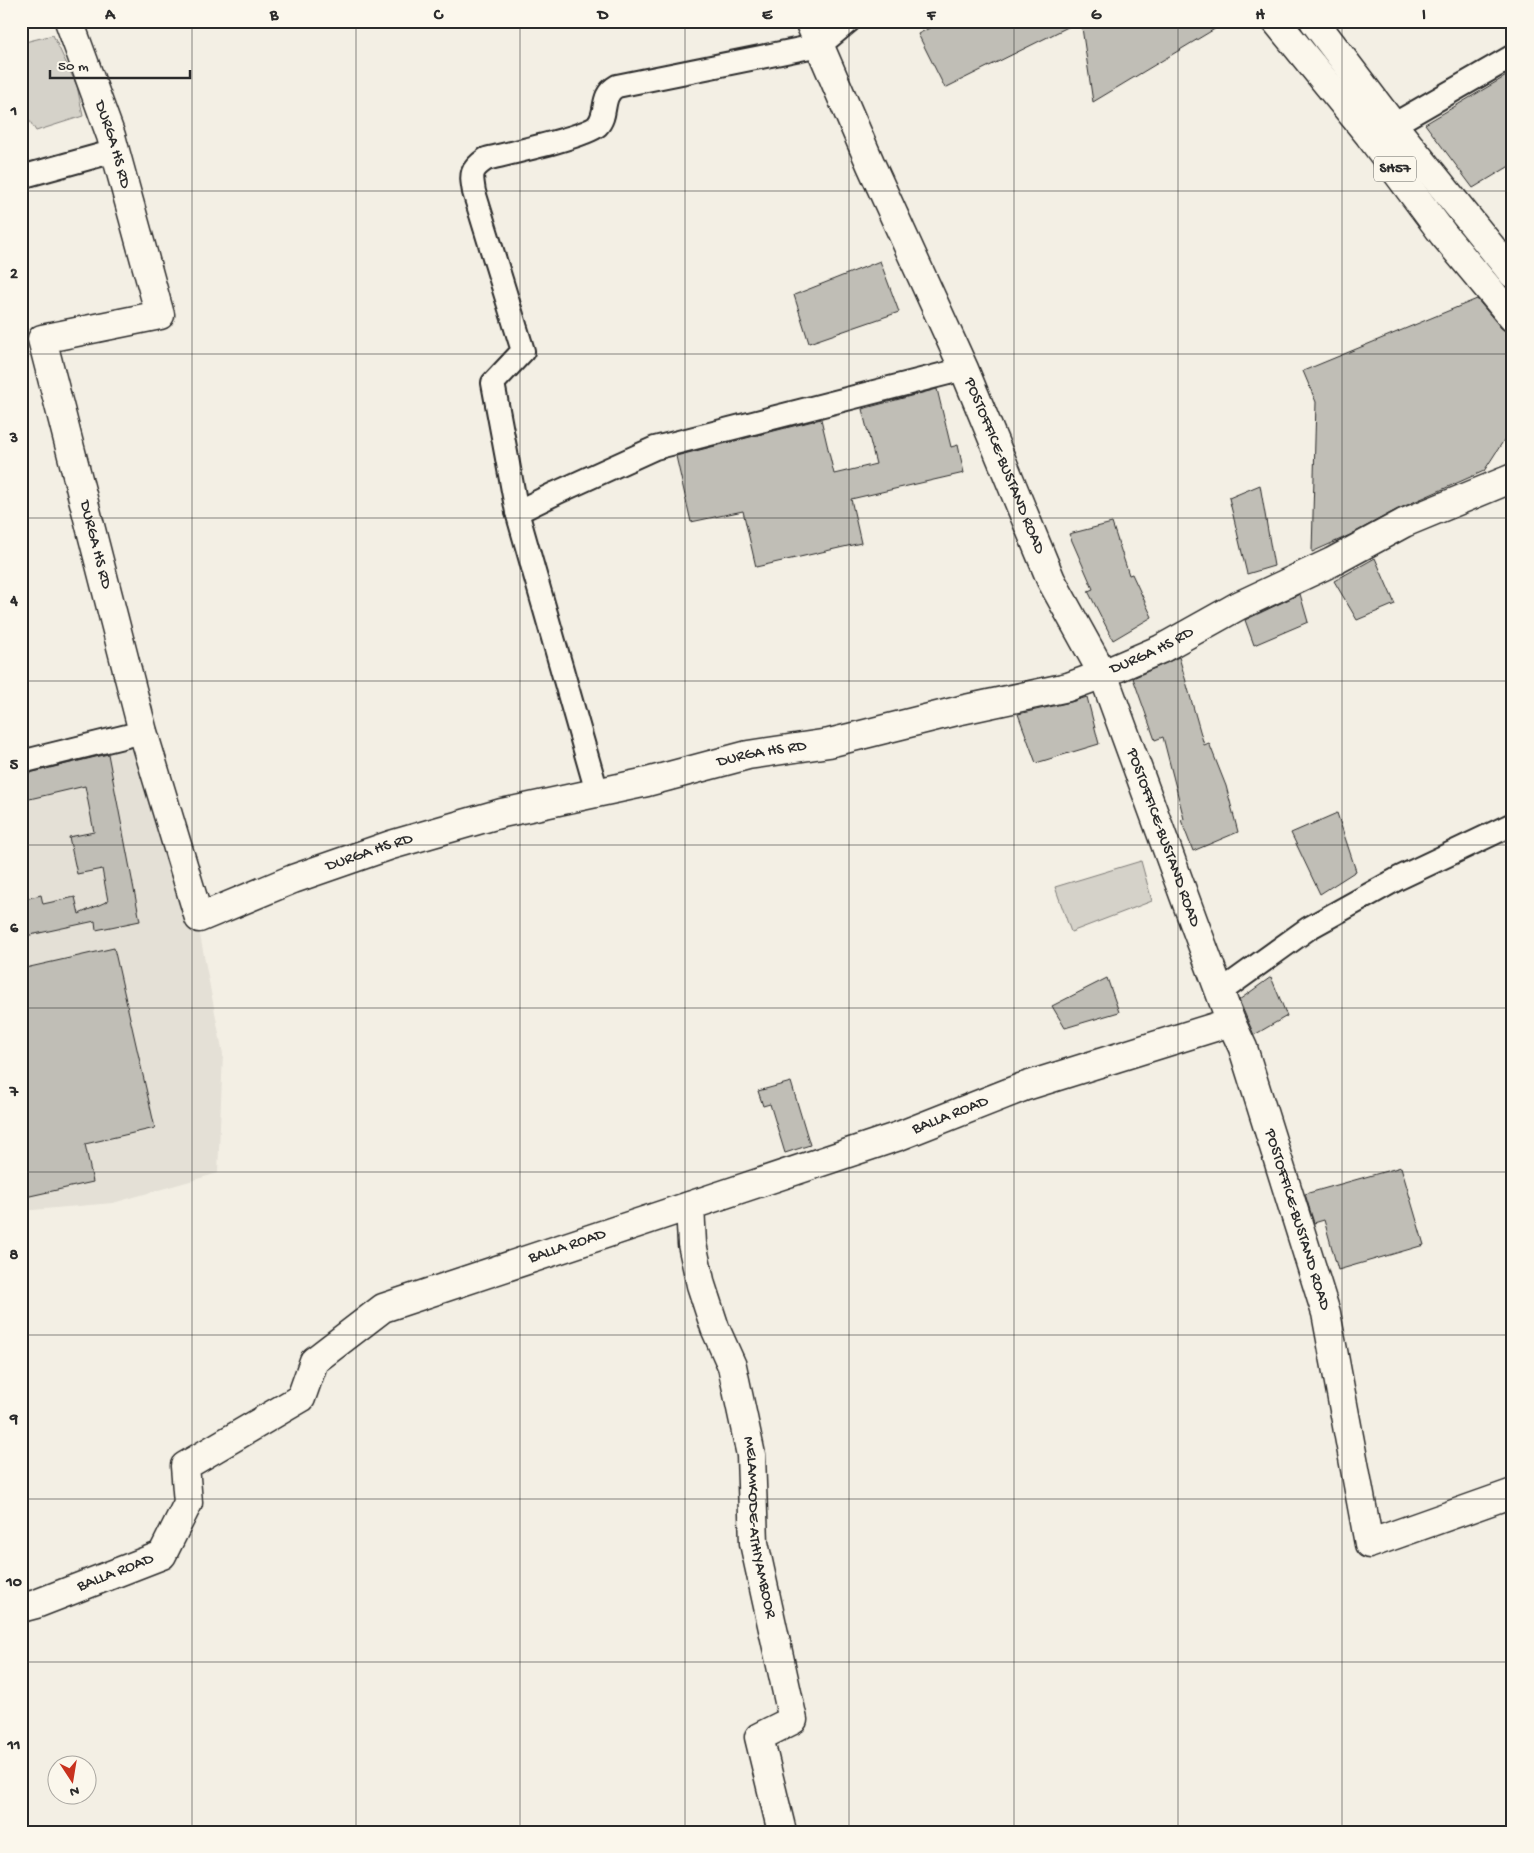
<svg xmlns="http://www.w3.org/2000/svg" width="1534" height="1853" viewBox="0 0 1534 1853" font-family="'Gochi Hand',sans-serif">
	<style>
		.built { fill: #e4e0d6 }
		.green { fill: #d5d2c9; stroke: #807e7a }
		.building { fill: #c0beb6; stroke: #2b2b2b }
		.lines { fill: none; stroke-linecap: round; stroke-linejoin: round }
		.minor-casing { stroke: #2b2b2b; stroke-width: 26 }
		.tertiary-casing { stroke: #2b2b2b; stroke-width: 31 }
		.primary-casing { stroke: #2b2b2b; stroke-width: 31 }
		.minor { stroke: #fbf7ec; stroke-width: 22 }
		.tertiary { stroke: #fbf7ec; stroke-width: 28 }
		.primary { stroke: #fbf7ec; stroke-width: 28 }
		.grid { fill: none; stroke: #2b2b2b; stroke-width: 1; stroke-opacity: 0.55 }
		.labels { text-anchor: middle; dominant-baseline: central; stroke-width: 5; stroke-linejoin: round; paint-order: stroke }
		.shield { fill: #fbf7ec; stroke: #696865; stroke-width: 1 }
		.shield-label { font-size: 15px; font-weight: bold; fill: #2b2b2b }
		.street-label { font-size: 16px; fill: #2b2b2b; stroke: #fbf7ec }
		.neatline { fill: none; stroke: #2b2b2b; stroke-width: 2 }
		.grid-label { font-size: 16px; text-anchor: middle; font-weight: bold; fill: #2b2b2b }
	</style>
	<rect width="100%" height="100%" fill="#f3efe4"/>
	<filter id="ink" filterUnits="userSpaceOnUse"><feTurbulence type="fractalNoise" baseFrequency=".02" numOctaves="2"/><feDisplacementMap in="SourceGraphic" scale="10" xChannelSelector="R" yChannelSelector="G"/><feConvolveMatrix kernelMatrix="1 2 1 2 8 2 1 2 1" color-interpolation-filters="sRGB"/></filter>
	<g filter="url(#ink)">
		<!-- built -->
		<path class="built" d="M149,723L198,925L223,1054L218,1173L113,1203L21,1211V753Z"/>
		<!-- green -->
		<g class="green">
			<path d="M53,35L77,86L83,116L36,131L21,107V43Z"/>
			<path d="M1141,861L1152,901L1071,932L1055,887Z"/>
		</g>
		<!-- building -->
		<g class="building">
			<path d="M943,21H1080L945,88L918,34Z"/>
			<path d="M1081,21H1228L1093,102Z"/>
			<path d="M1513,72V164L1473,188L1425,124Z"/>
			<path d="M880,261L899,312L809,343L794,295Z"/>
			<path d="M1477,299L1501,328L1507,332L1513,333V426L1484,471L1398,509L1350,535L1312,552L1316,402L1303,371Z"/>
			<path d="M937,389L951,447L958,445L964,473L851,499L861,543L756,567L743,511L691,522L676,456L821,419L834,474L876,464L862,409Z"/>
			<path d="M1260,485L1274,566L1247,574L1229,498Z"/>
			<path d="M1112,523L1129,575L1132,574L1152,617L1113,640L1088,591L1093,589L1069,534Z"/>
			<path d="M1375,558L1395,604L1357,620L1334,581Z"/>
			<path d="M1300,594L1308,622L1254,645L1245,620Z"/>
			<path d="M1179,657L1204,745L1209,743L1226,786L1238,832L1193,851L1181,820L1184,819L1163,737L1155,740L1133,678Z"/>
			<path d="M1087,697L1099,744L1036,763L1018,714L1071,702Z"/>
			<path d="M108,754L140,921L96,930L95,921L21,937V900L41,895L43,904L75,897L79,914L108,901L102,869L77,874L69,837L94,832L85,786L21,801V775Z"/>
			<path d="M1337,813L1356,871L1320,894L1291,833Z"/>
			<path d="M114,948L155,1128L85,1144L93,1182L21,1198V969Z"/>
			<path d="M1271,977L1287,1016L1254,1035L1239,1000Z"/>
			<path d="M1107,978L1119,1012L1065,1028L1052,1006Z"/>
			<path d="M791,1082L810,1145L785,1153L770,1104L763,1106L758,1091Z"/>
			<path d="M1401,1167L1424,1245L1338,1270L1324,1220L1314,1223L1305,1194Z"/>
		</g>
		<g class="lines">
			<defs>
				<g id="minor">
					<path d="M1393,125L1513,56"/>
					<path d="M21,177L115,151"/>
					<path d="M517,512L556,493L655,448L964,369"/>
					<path d="M21,762L143,732"/>
					<path d="M597,792L517,512L493,383L523,351L474,192C471,174 470,170 486,159C506,154 585,137 597,126C609,114 599,96 617,86L820,45L849,21"/>
					<path d="M1220,992L1309,928L1399,878L1513,824"/>
				</g>
				<g id="tertiary">
					<path id="s1" d="M69,21L111,136L160,315L42,339L143,732L199,918L293,879L391,845L502,813L647,782L748,755L829,743L961,710L1068,687L1103,674L1161,649L1238,606L1332,562L1404,523L1513,478"/>
					<path id="s2" d="M809,21L871,165L964,369L1051,580L1103,674L1194,923L1231,1022L1243,1048L1326,1313L1369,1544L1513,1493"/>
					<path id="s3" d="M690,1206L692,1244L701,1285L715,1328L732,1366L751,1455L754,1543L793,1720L759,1737L782,1832"/>
					<path id="s4" d="M21,1608L36,1604L162,1555L188,1503L185,1466L301,1398L314,1361L383,1308L899,1136L1023,1087L1231,1022"/>
				</g>
				<g id="primary">
					<path d="M1276,21L1369,135L1443,234L1513,318"/>
					<path d="M1314,21L1393,125L1513,274"/>
				</g>
			</defs>
			<!-- minor casing -->
			<use href="#minor" class="minor-casing"/>
			<!-- tertiary casing -->
			<use href="#tertiary" class="tertiary-casing"/>
			<!-- primary casing -->
			<use href="#primary" class="primary-casing"/>
			<!-- minor -->
			<use href="#minor" class="minor"/>
			<!-- tertiary -->
			<use href="#tertiary" class="tertiary"/>
			<!-- primary -->
			<use href="#primary" class="primary"/>
		</g>
	</g>
	<!-- grid -->
	<path class="grid" d="M192,21V1832M356,21V1832M520,21V1832M685,21V1832M849,21V1832M1014,21V1832M1178,21V1832M1342,21V1832M21,191H1513M21,354H1513M21,518H1513M21,681H1513M21,845H1513M21,1008H1513M21,1172H1513M21,1335H1513M21,1499H1513M21,1662H1513"/>
	<g class="labels">
		<!-- shield labels -->
		<rect class="shield" x="1374" y="156.5" width="42" height="25" rx="4"/>
		<g class="shield-label">
			<text x="1395" y="169">SH57</text>
		</g>
		<!-- street labels -->
		<g class="street-label">
			<text stroke="none"><textPath href="#s1" startOffset="131">DURGA HS RD</textPath></text>
			<text stroke="none"><textPath href="#s2" startOffset="486">POSTOFFICE-BUSTAND ROAD</textPath></text>
			<text stroke="none"><textPath href="#s1" startOffset="641">DURGA HS RD</textPath></text>
			<text stroke="none"><textPath href="#s1" startOffset="2021">DURGA HS RD</textPath></text>
			<text stroke="none"><textPath href="#s1" startOffset="1616">DURGA HS RD</textPath></text>
			<text stroke="none"><textPath href="#s2" startOffset="891">POSTOFFICE-BUSTAND ROAD</textPath></text>
			<text stroke="none"><textPath href="#s1" startOffset="1211">DURGA HS RD</textPath></text>
			<text stroke="none"><textPath href="#s4" startOffset="1106">BALLA ROAD</textPath></text>
			<text stroke="none"><textPath href="#s2" startOffset="1296">POSTOFFICE-BUSTAND ROAD</textPath></text>
			<text stroke="none"><textPath href="#s4" startOffset="701">BALLA ROAD</textPath></text>
			<text stroke="none"><textPath href="#s3" startOffset="331">MELAMKODE-ATHIYAMBOOR</textPath></text>
			<text stroke="none"><textPath href="#s4" startOffset="101">BALLA ROAD</textPath></text>
		</g>
	</g>
	<!-- margin -->
	<rect width="1534" height="1853" fill="none" stroke="#fbf7ec" stroke-width="55"/>
	<!-- north arrow -->
	<g transform="translate(72 1780) rotate(168)"><circle r="24" fill="#fbf7ec" stroke="#a8a59f"/>
	<path d="M0-4L9 19L0 12L-9 19Z" fill="#c8321e"/>
	<text y="-8" font-size="14" font-weight="bold" text-anchor="middle" fill="#2b2b2b">N</text>
	</g>
	<!-- scale -->
	<path d="M50 70v8h140v-8" fill="none" stroke="#2b2b2b" stroke-width="2.5"/>
	<text x="58" y="70" font-size="15" fill="#2b2b2b" stroke="#fbf7ec" stroke-width="4" paint-order="stroke">50 m</text>
	<rect x="28" y="28" width="1478" height="1798" class="neatline"/>
	<g class="grid-label">
		<text x="110" y="19">A</text>
		<text x="274" y="19">B</text>
		<text x="438" y="19">C</text>
		<text x="603" y="19">D</text>
		<text x="767" y="19">E</text>
		<text x="931" y="19">F</text>
		<text x="1096" y="19">G</text>
		<text x="1260" y="19">H</text>
		<text x="1424" y="19">I</text>
		<text x="14" y="115">1</text>
		<text x="14" y="278">2</text>
		<text x="14" y="442">3</text>
		<text x="14" y="605">4</text>
		<text x="14" y="769">5</text>
		<text x="14" y="932">6</text>
		<text x="14" y="1096">7</text>
		<text x="14" y="1259">8</text>
		<text x="14" y="1423">9</text>
		<text x="14" y="1586">10</text>
		<text x="14" y="1749">11</text>
	</g>
</svg>
